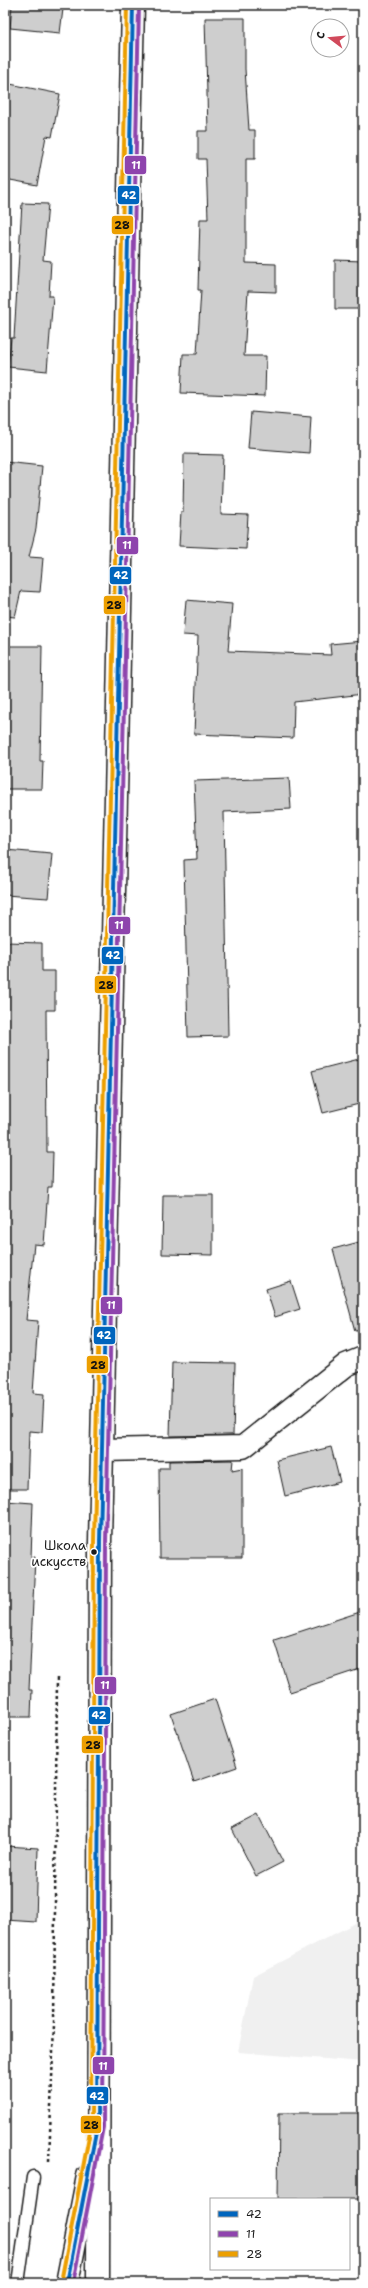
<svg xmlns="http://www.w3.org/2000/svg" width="368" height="2288" viewBox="0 0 368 2288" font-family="'Shantell Sans',sans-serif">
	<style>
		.built { fill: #f0f0f0 }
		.building { fill: #cecece; stroke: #1c1c1c }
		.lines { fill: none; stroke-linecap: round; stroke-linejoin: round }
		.lane-casing { stroke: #1c1c1c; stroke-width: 15 }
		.street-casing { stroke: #1c1c1c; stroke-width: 25 }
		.secondary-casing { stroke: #1c1c1c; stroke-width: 25 }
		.path { stroke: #1c1c1c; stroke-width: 2.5; stroke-dasharray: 3 3; stroke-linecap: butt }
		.lane { stroke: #fff; stroke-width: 12 }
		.street { stroke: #fff; stroke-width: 22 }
		.secondary { stroke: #fff; stroke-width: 22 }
		.bus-1-casing { stroke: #fff; stroke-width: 7 }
		.bus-2-casing { stroke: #fff; stroke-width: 7 }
		.bus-3-casing { stroke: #fff; stroke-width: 7 }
		.bus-1 { stroke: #0065bd; stroke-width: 4 }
		.bus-2 { stroke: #8e44ad; stroke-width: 4 }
		.bus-3 { stroke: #ec9f01; stroke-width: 4 }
		.bus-dot { fill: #1c1c1c; stroke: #fff; stroke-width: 1.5 }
		.labels { text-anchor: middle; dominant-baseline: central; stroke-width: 3.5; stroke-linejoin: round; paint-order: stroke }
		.bus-label { font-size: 13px; fill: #1c1c1c; stroke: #fff; text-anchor: end }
		.line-badge { stroke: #fff; stroke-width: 1.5 }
		.badge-label { font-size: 11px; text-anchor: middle; font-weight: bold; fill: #fff }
		.pale-badge-label { font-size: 11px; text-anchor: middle; font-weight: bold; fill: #111 }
	</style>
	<rect width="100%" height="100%" fill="#fff"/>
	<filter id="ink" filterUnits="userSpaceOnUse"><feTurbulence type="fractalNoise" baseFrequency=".025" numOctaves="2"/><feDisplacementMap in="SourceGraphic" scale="8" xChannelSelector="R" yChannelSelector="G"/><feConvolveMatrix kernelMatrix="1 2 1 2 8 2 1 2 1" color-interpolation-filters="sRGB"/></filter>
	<g filter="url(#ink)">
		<!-- built -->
		<path class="built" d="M363,1919V2062L238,2052L253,1976Z"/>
		<!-- building -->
		<g class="building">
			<path d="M12,5L63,9L60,33L10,28Z"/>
			<path d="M205,18H245V69L249,130H255V159H246V263L276,264V292L248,291L244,356H266L265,396L181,393L183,354H197L201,290H198L200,219H208L206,159H198V131H208Z"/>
			<path d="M5,83L60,94L52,137L46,136L37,185L5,179Z"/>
			<path d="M22,203L48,204L43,260L51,261L49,296H53L47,371L8,367L11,338H14Z"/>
			<path d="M335,260L363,261V309H335Z"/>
			<path d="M251,412L311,417L309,453L248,448Z"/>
			<path d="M184,454L223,455L221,514L248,515L246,549L179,546L181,512H183Z"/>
			<path d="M5,462L42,466L36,529L29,557L43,558L40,592L21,591L15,617L5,616Z"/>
			<path d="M186,600L232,604L228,651L331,655L330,644L363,641V694L294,702L293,738L194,734L198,636L183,635Z"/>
			<path d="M5,646H42L40,761H43L42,789H5Z"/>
			<path d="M289,778L291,809L224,812L228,1036L188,1037L184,860L197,859L194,781Z"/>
			<path d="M5,850L52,854L48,898L5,895Z"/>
			<path d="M5,942L42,943V971H55V1010H46L47,1152H53L52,1187H48L44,1245L34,1244L26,1320L38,1321L33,1393L44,1394L42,1432L29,1431L27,1489H5Z"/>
			<path d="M363,1058V1103L323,1113L312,1071Z"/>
			<path d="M163,1195H213V1255L162,1254Z"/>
			<path d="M363,1241V1330L355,1331L333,1249Z"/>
			<path d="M291,1281L300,1309L275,1317L266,1289Z"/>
			<path d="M172,1362L235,1363L233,1435L170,1436Z"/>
			<path d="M331,1447L340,1482L285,1496L277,1460Z"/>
			<path d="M233,1460L232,1470L242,1468V1558H160L159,1468H169V1461Z"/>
			<path d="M5,1501L33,1503L31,1557H35L29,1690H32L31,1717H5Z"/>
			<path d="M363,1611V1668L290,1692L274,1640Z"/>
			<path d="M215,1699L237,1767L194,1782L171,1714Z"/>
			<path d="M259,1815L283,1862L256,1876L232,1829Z"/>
			<path d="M5,1846L38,1848L36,1922L5,1920Z"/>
			<path d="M279,2113H363V2199H278Z"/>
		</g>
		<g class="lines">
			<defs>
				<path id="lane" d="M18,2283L33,2177"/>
				<path id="street" d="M102,1450L243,1447L346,1365L363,1358"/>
				<g id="secondary">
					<path d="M67,2283L88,2176"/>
					<path d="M98,2283L100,1542L133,5"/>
				</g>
			</defs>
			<!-- lane casing -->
			<use href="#lane" class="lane-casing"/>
			<!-- street casing -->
			<use href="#street" class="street-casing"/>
			<!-- secondary casing -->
			<use href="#secondary" class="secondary-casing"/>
			<!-- path -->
			<path class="path" d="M49,2161L54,2024L57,1675"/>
			<!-- lane -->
			<use href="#lane" class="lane"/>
			<!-- street -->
			<use href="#street" class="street"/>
			<!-- secondary -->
			<use href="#secondary" class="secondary"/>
			<defs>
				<path id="bus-1" d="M67,2283L97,2127L100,1542L133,5"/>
				<path id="bus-2" d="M73,2283L103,2127L106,1542L139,5"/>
				<path id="bus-3" d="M61,2282L91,2126L94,1542L127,5"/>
			</defs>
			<!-- bus-1 casing -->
			<use href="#bus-1" class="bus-1-casing"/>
			<!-- bus-2 casing -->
			<use href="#bus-2" class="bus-2-casing"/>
			<!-- bus-3 casing -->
			<use href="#bus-3" class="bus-3-casing"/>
			<!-- bus-1 -->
			<use href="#bus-1" class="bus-1"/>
			<!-- bus-2 -->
			<use href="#bus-2" class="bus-2"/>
			<!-- bus-3 -->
			<use href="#bus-3" class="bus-3"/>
		</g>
	</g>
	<!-- markers -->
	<circle class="bus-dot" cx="94" cy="1552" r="3.5"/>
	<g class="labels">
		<!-- bus labels -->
		<g class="bus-label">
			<text x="86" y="1545">Школа<tspan x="86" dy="16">искусств</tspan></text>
		</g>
	</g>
	<g class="line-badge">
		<rect x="124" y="155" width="23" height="20" rx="4" fill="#8e44ad"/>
		<rect x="117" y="185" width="23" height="20" rx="4" fill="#0065bd"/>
		<rect x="111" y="215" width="23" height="20" rx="4" fill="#ec9f01"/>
		<rect x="116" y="536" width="23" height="19" rx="4" fill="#8e44ad"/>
		<rect x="109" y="566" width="23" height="19" rx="4" fill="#0065bd"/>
		<rect x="103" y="595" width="23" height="20" rx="4" fill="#ec9f01"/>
		<rect x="108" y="916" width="23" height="19" rx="4" fill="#8e44ad"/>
		<rect x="101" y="946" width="23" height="19" rx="4" fill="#0065bd"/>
		<rect x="94" y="975" width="23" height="19" rx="4" fill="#ec9f01"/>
		<rect x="100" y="1296" width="23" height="19" rx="4" fill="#8e44ad"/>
		<rect x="93" y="1326" width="23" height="19" rx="4" fill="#0065bd"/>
		<rect x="86" y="1355" width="23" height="19" rx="4" fill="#ec9f01"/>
		<rect x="94" y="1676" width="23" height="19" rx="4" fill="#8e44ad"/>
		<rect x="88" y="1706" width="23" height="19" rx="4" fill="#0065bd"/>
		<rect x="81" y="1735" width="23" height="19" rx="4" fill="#ec9f01"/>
		<rect x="92" y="2056" width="23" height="19" rx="4" fill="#8e44ad"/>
		<rect x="86" y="2086" width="23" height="19" rx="4" fill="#0065bd"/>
		<rect x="80" y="2115" width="22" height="19" rx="4" fill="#ec9f01"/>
	</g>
	<g class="badge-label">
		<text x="136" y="169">11</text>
		<text x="129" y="199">42</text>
		<text x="127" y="549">11</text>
		<text x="121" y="579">42</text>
		<text x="119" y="929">11</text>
		<text x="113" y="959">42</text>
		<text x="111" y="1309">11</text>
		<text x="104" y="1339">42</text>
		<text x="105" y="1689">11</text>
		<text x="99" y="1719">42</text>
		<text x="103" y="2070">11</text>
		<text x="97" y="2100">42</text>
	</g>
	<g class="pale-badge-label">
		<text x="122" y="229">28</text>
		<text x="114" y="609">28</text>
		<text x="106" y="989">28</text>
		<text x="98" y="1369">28</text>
		<text x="93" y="1749">28</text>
		<text x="91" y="2129">28</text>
	</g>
	<!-- margin -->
	<rect width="368" height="2288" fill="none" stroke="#fff" stroke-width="20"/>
	<rect x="10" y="10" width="348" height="2268" fill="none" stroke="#1c1c1c" stroke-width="1.5" filter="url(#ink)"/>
	<!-- legend -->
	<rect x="210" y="2198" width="140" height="72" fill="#ffffff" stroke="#a4a4a4"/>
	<rect x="218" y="2211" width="20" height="6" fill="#0065bd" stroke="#a4a4a4"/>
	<text x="246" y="2218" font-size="12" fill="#1c1c1c">42</text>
	<rect x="218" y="2231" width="20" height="6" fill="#8e44ad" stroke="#a4a4a4"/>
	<text x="246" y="2238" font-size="12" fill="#1c1c1c">11</text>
	<rect x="218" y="2251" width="20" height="6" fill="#ec9f01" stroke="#a4a4a4"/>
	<text x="246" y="2258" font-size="12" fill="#1c1c1c">28</text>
	<!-- north arrow -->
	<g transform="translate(330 38) rotate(286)"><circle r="19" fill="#ffffff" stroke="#a4a4a4"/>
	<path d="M0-3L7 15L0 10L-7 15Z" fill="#d1495b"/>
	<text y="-6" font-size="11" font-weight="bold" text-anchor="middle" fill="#1c1c1c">С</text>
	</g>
</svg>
